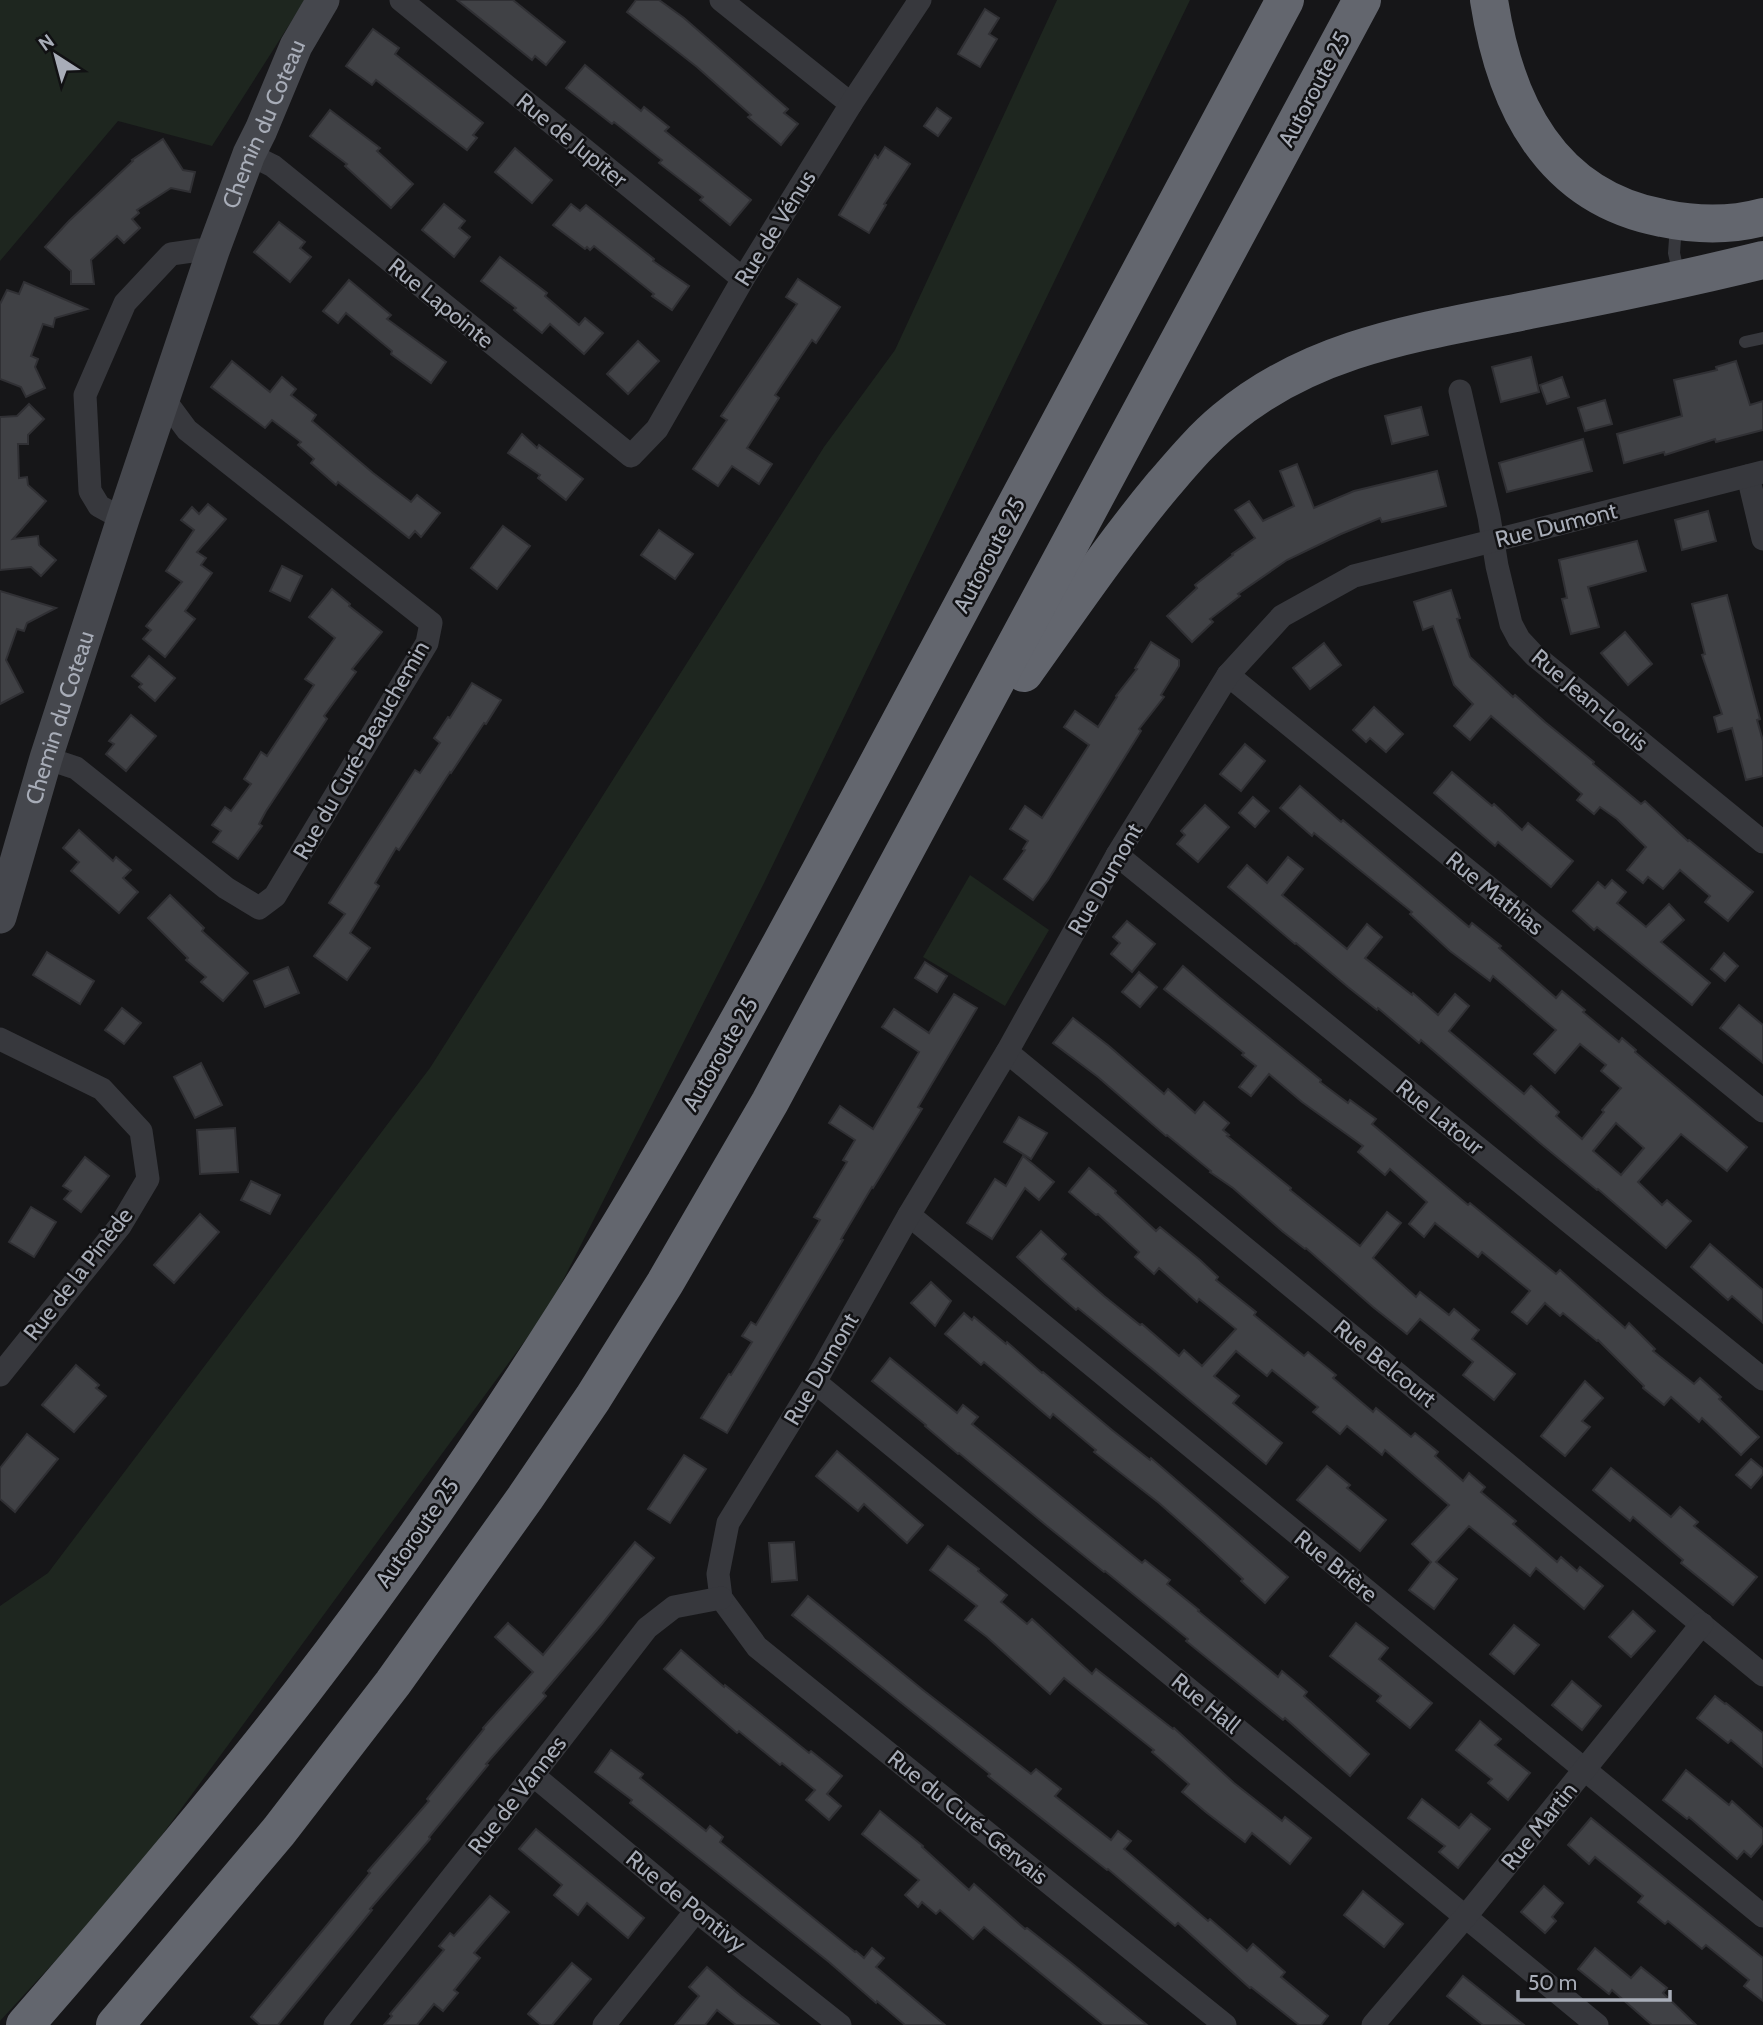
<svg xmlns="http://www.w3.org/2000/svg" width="1763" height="2025" viewBox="0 0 1763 2025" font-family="Cabin,sans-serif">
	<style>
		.green { fill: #1e261f }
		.building { fill: #404145; stroke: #303034; stroke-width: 2; fill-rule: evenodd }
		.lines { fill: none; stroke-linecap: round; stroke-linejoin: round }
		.lane { stroke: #37383d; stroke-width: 12 }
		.street { stroke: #37383d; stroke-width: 23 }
		.secondary { stroke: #45474d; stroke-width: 33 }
		.highway { stroke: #63666e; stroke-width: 38 }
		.labels { text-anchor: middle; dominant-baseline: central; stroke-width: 5; stroke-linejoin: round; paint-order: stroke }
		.street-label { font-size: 23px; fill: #a8adb8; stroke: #111113 }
	</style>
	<rect width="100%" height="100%" fill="#161618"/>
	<!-- green -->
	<g class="green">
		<path d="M0,0H305L212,146L118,121L0,261Z"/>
		<path d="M1057,0H1190L764,883L549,1308L126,1884L0,2021V1606L48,1573L430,1068L824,447L895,350Z"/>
		<path d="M970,875L1049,930L1005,1006L923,957Z"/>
	</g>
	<!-- building -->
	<g class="building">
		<path d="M457,0H513L565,42L546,65L535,56L532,60Z"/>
		<path d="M636,0H659L684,18L788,109L784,113L798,124L781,145L748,117L751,115L697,67L627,12Z"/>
		<path d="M985,9L999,18L989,34L997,39L980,67L958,54Z"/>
		<path d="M373,29L399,48L395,54L483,123L473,135L477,138L467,150L376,80L372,85L346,66Z"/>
		<path d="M585,65L641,111L644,107L669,127L665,131L751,200L730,225L700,200L703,197L659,163L662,160L614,122L612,124L566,88Z"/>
		<path d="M937,108L951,118L938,136L924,126Z"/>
		<path d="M330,110L380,148L377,151L413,184L391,208L345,166L347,164L310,136Z"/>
		<path d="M163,139L183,170L195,172L190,192L171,188L137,210L139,213L132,219L140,228L124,243L117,236L91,260L94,284H71V271L45,247L69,221L133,161L132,160Z"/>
		<path d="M885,147L910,164L884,204L886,205L869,233L839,215L875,155L878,158Z"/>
		<path d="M515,148L552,180L532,203L495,172Z"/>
		<path d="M444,204L465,221L459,228L470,237L454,257L422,230Z"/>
		<path d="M571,204L580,211L586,205L654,259L653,261L689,286L672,310L652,296L654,294L594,246L590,250L587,247L585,249L553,225Z"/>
		<path d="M279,222L305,242L300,248L311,257L290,282L254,252Z"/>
		<path d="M500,257L547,293L545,296L579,325L585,318L603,333L584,354L550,324L542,333L514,310L516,308L481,281Z"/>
		<path d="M798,279L840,307L816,343L812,340L775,395L779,398L747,448L772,464L759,484L732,466L718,486L693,469L727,420L721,416L797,304L786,297Z"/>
		<path d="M349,280L391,315L387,319L446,362L431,383L391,354L392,351L346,313L338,323L323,311Z"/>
		<path d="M24,282L87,309L55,318L53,327L43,324L31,356L38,359L35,367L45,388L26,397L21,387L0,379V304L7,290L19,294Z"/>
		<path d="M638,341L659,361L628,394L607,374Z"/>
		<path d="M1531,357L1539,392L1501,402L1492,367Z"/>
		<path d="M232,361L270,392L282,377L296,389L291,395L316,415L312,421L373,473L411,502L417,495L440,513L421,537L415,531L409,538L338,482L336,485L311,463L314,459L298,445L301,442L272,420L265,428L211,387Z"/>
		<path d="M1736,361L1750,405L1763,401V430L1716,442L1715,439L1665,455L1664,452L1624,463L1617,434L1682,416L1674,380L1717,370L1716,367Z"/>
		<path d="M1562,377L1569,397L1547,404L1540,385Z"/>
		<path d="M1605,400L1612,424L1585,431L1578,408Z"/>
		<path d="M29,404L44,419L28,435V444H18L19,478L27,477L28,485L46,501L13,539L38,536L39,545L56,560L41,576L31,567L0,570V417L17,416Z"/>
		<path d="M1421,407L1428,435L1392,444L1385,416Z"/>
		<path d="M522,434L537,448L539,445L583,479L566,500L538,478L540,475L508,453Z"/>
		<path d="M1583,439L1592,471L1507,492L1499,463Z"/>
		<path d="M1297,464L1314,508L1354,491L1437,471L1446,506L1382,522L1380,518L1341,534L1287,560L1238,594L1240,596L1210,619L1213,622L1192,642L1167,616L1197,588L1195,585L1233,555L1232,554L1255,538L1235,510L1249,501L1263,521L1294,506L1280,471Z"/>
		<path d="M208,504L226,519L197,552L206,558L201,565L212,573L185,611L195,619L165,657L143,639L151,630L146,626L182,582L166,571L194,530L181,520L192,507L199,514Z"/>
		<path d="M1708,511L1716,541L1682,550L1675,520Z"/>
		<path d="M503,526L530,546L497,589L471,568Z"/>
		<path d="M659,530L693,554L675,579L641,555Z"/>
		<path d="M1637,541L1646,571L1588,587L1599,627L1571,634L1562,599L1567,598L1559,560Z"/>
		<path d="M282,566L302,576L290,601L270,591Z"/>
		<path d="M332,589L350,604L349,606L382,632L352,669L356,672L324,716L327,719L266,811L259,824L262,826L238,859L213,842L221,831L212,825L225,807L231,811L251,784L244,779L261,752L267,756L314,685L305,679L335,638L309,617Z"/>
		<path d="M1451,590L1460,618L1457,619L1470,657L1513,697L1515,695L1545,722L1594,762L1593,764L1641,804L1645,801L1688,841L1689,840L1753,892L1728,921L1705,902L1710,896L1680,870L1663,889L1648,877L1643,883L1627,870L1646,847L1617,819L1600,807L1594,814L1577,800L1582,794L1491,716L1470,740L1454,726L1473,704L1454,685L1433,626L1423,630L1414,602Z"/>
		<path d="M0,591L56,608L27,623L24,631L17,629L6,660L23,692L0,704Z"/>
		<path d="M1727,595L1760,719L1757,720L1763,741V776L1746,780L1732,728L1718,732L1714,717L1722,714L1702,655L1705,654L1692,604Z"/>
		<path d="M1625,632L1652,664L1628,685L1601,653Z"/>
		<path d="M1151,642L1179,660V666L1161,695L1164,697L1139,729L1141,731L1048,880L1033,900L1004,879L1025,850L1023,849L1028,841L1010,829L1025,806L1042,818L1089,745L1064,727L1075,711L1098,727L1117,697L1116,696L1137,669L1135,668Z"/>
		<path d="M1324,643L1341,665L1310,689L1293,668Z"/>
		<path d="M149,656L175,678L155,701L139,687L142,684L132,676Z"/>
		<path d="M472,683L501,700L486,724L484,723L451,773L450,772L399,850L396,848L375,883L379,886L350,933L370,948L347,980L314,956L345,914L329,903L415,770L420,773L440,743L434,738L448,717L450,718Z"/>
		<path d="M1374,707L1403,734L1386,752L1370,738L1366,742L1353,730Z"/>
		<path d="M131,715L156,736L126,771L106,754L114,744L109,741Z"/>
		<path d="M1245,744L1265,761L1241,791L1220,774Z"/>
		<path d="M1452,772L1492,806L1494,804L1522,830L1528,823L1573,861L1551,887L1498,842L1495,846L1434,793Z"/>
		<path d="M1300,786L1341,822L1343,820L1469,927L1472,923L1501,946L1499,948L1556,998L1562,991L1585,1010L1583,1012L1619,1042L1622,1038L1636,1050L1635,1052L1747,1147L1727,1171L1681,1134L1638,1182L1662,1205L1667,1200L1691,1221L1666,1248L1598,1189L1597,1190L1540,1143L1421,1040L1419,1043L1378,1008L1377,1010L1348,987L1296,943L1295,944L1228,887L1247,865L1267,883L1288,857L1303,869L1282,895L1347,949L1367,924L1382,937L1365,958L1412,995L1413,993L1438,1015L1455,994L1469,1006L1449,1031L1524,1094L1531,1086L1559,1112L1556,1116L1582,1139L1604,1112L1602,1110L1621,1088L1601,1071L1606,1065L1580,1044L1555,1073L1534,1054L1556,1030L1493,976L1490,981L1450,951L1410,914L1412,912L1314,833L1312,836L1280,808ZM1616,1123L1644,1148L1621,1175L1593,1151Z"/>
		<path d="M1253,797L1269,811L1255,827L1239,813Z"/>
		<path d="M1205,805L1229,827L1198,862L1177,844L1185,835L1181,831Z"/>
		<path d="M79,830L113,861L116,857L131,870L123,878L138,892L119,913L71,871L79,862L63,848Z"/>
		<path d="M1612,880L1626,892L1617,903L1646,927L1669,904L1684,920L1661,942L1710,983L1692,1005L1597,927L1594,930L1573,911L1598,882L1605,888Z"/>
		<path d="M170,895L204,928L202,931L248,973L223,1001L201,982L206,977L186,960L188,958L148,918Z"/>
		<path d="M1127,921L1155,944L1132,972L1111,954L1120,943L1113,937Z"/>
		<path d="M47,952L94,981L80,1004L33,975Z"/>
		<path d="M1724,953L1738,966L1725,981L1711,969Z"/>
		<path d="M925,962L947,976L937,992L915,978Z"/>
		<path d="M1183,966L1219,997L1321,1080L1320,1082L1348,1103L1350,1100L1376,1119L1372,1124L1468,1205L1470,1203L1556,1274L1560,1270L1625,1328L1629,1323L1655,1349L1653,1351L1694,1384L1700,1378L1721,1397L1719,1399L1759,1437L1741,1455L1702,1418L1699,1422L1671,1397L1664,1405L1643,1388L1644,1386L1598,1340L1597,1341L1563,1313L1560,1316L1545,1303L1527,1324L1512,1312L1530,1291L1482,1252L1478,1257L1435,1223L1424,1237L1409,1224L1427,1202L1390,1169L1385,1175L1358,1152L1363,1146L1302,1102L1269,1074L1251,1096L1239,1087L1256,1066L1242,1055L1244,1053L1164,989Z"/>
		<path d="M288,967L299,993L265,1007L254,981Z"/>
		<path d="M1139,972L1157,987L1140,1007L1122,992Z"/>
		<path d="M954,994L977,1008L918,1107L922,1109L873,1188L872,1187L841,1239L843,1240L727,1433L701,1418L729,1374L731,1375L752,1342L742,1336L751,1322L756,1325L820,1220L814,1217L847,1162L843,1160L855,1140L829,1123L840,1106L873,1129L919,1052L882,1027L894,1009L929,1033Z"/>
		<path d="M1739,1005L1763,1025V1063L1720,1028Z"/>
		<path d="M122,1008L141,1023L124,1044L105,1030Z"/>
		<path d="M1073,1018L1109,1046L1164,1094L1168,1089L1195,1113L1204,1102L1229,1123L1223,1130L1229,1135L1227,1136L1291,1188L1290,1190L1360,1246L1387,1212L1401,1223L1373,1258L1416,1297L1420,1292L1449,1315L1454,1309L1479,1330L1472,1339L1515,1374L1494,1400L1463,1375L1473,1362L1420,1319L1407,1334L1373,1307L1306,1248L1305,1249L1282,1231L1233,1188L1210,1172L1211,1171L1167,1135L1166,1136L1098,1077L1053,1043Z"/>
		<path d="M201,1063L222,1105L195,1118L174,1077Z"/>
		<path d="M1019,1117L1047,1133L1031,1159L1004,1142Z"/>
		<path d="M235,1128L238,1172L200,1174L197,1130Z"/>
		<path d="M1023,1156L1054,1182L1039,1200L1025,1188L992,1239L967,1223L995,1179L1006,1186Z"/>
		<path d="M85,1157L109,1176L81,1212L64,1199L71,1191L63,1186Z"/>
		<path d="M1089,1168L1116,1191L1115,1193L1156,1231L1160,1227L1200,1260L1218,1277L1216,1280L1256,1312L1254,1315L1304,1356L1308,1352L1336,1375L1333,1378L1373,1412L1376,1408L1411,1437L1415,1433L1438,1452L1435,1456L1463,1481L1469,1473L1485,1487L1481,1492L1516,1521L1513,1524L1557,1562L1561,1557L1577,1571L1580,1567L1603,1586L1584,1609L1536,1568L1530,1576L1469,1526L1436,1562L1457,1579L1434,1609L1409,1590L1431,1562L1412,1544L1449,1505L1385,1450L1382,1455L1347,1426L1340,1434L1313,1412L1318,1407L1272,1370L1267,1376L1236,1351L1214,1376L1239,1396L1233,1403L1282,1443L1266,1464L1150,1367L1078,1308L1076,1310L1044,1282L1017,1257L1041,1231L1066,1254L1062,1259L1104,1296L1140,1325L1142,1324L1179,1356L1184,1350L1202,1366L1236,1329L1199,1299L1197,1302L1159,1268L1154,1274L1135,1257L1139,1252L1098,1214L1096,1215L1069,1192Z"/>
		<path d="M251,1181L280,1195L270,1214L241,1200Z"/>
		<path d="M31,1207L56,1222L34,1257L9,1242Z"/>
		<path d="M200,1214L219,1232L174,1283L154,1265Z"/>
		<path d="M1710,1244L1763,1290V1323L1732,1296L1728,1300L1691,1267Z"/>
		<path d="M931,1282L951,1301L935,1326L911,1303Z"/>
		<path d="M964,1313L972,1320L974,1317L1006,1344L1007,1342L1042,1373L1043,1372L1112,1430L1150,1460L1151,1458L1288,1577L1265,1603L1241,1581L1243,1579L1202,1541L1159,1503L1094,1452L1096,1450L1053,1414L1050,1418L984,1362L981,1365L945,1334Z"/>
		<path d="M890,1358L957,1413L963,1405L978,1417L972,1424L1142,1563L1145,1560L1170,1580L1167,1584L1199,1610L1198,1611L1278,1677L1282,1671L1307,1692L1304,1696L1369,1754L1350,1776L1285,1718L1283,1720L1186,1641L1188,1639L1105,1571L1104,1572L1047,1526L959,1453L958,1454L925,1426L926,1425L872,1381Z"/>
		<path d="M76,1365L99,1385L96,1388L106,1396L74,1432L42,1405Z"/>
		<path d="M1585,1381L1603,1398L1582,1421L1590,1427L1565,1456L1541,1436Z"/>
		<path d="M27,1434L58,1459L15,1512L0,1499V1468Z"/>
		<path d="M837,1451L923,1525L907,1543L864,1504L858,1511L816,1476Z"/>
		<path d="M684,1455L706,1469L670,1523L648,1509Z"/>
		<path d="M1751,1459L1763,1469V1474L1751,1488L1736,1475Z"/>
		<path d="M1327,1466L1350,1485L1347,1488L1386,1520L1360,1551L1297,1500Z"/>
		<path d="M1611,1468L1671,1517L1680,1507L1698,1522L1694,1526L1757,1577L1733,1605L1681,1563L1683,1560L1633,1517L1630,1521L1593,1490Z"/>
		<path d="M635,1542L654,1558L601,1625L543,1693L546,1696L486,1764L488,1765L429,1837L430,1839L370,1909L372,1910L278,2025H260L251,2017L370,1873L368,1871L429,1801L427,1799L484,1729L483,1728L533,1672L495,1637L508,1623L543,1655Z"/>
		<path d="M794,1542L797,1580L772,1582L769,1543Z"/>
		<path d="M948,1546L979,1569L978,1571L1007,1595L1001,1602L1027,1624L1032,1619L1092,1674L1096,1669L1173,1729L1174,1728L1234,1783L1282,1821L1285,1817L1311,1838L1290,1864L1252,1833L1245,1842L1207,1813L1182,1792L1189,1784L1152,1752L1154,1750L1064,1678L1050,1694L987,1637L965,1620L977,1606L930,1570Z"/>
		<path d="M808,1596L923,1690L1031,1774L1036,1769L1061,1789L1055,1796L1111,1840L1118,1831L1131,1841L1124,1849L1208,1921L1210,1919L1247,1951L1253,1944L1285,1972L1281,1977L1328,2016L1321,2025H1299L1251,1987L1250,1988L1178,1923L1175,1926L1108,1869L1107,1870L988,1776L990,1774L792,1615Z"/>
		<path d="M1633,1611L1655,1631L1631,1657L1609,1637Z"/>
		<path d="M1356,1623L1388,1648L1379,1659L1432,1703L1410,1728L1377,1701L1381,1696L1330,1656Z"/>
		<path d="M1514,1625L1539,1645L1514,1674L1490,1654Z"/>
		<path d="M681,1650L724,1687L725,1685L809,1753L811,1751L842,1776L827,1794L841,1806L829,1820L806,1800L815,1790L782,1763L780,1765L739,1731L737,1733L664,1669Z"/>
		<path d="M1572,1681L1601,1706L1582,1730L1552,1705Z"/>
		<path d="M1715,1696L1725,1704L1726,1703L1763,1733V1767L1731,1740L1728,1743L1697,1718Z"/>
		<path d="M1480,1721L1501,1739L1495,1745L1530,1773L1508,1800L1488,1783L1492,1779L1456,1750Z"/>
		<path d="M611,1750L643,1774L640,1778L706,1831L710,1826L723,1837L720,1842L855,1952L856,1951L864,1958L872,1948L884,1958L876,1967L945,2025H905L877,2001L876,2003L829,1962L630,1803L632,1800L595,1772Z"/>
		<path d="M1686,1770L1729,1805L1732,1801L1763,1829V1843L1751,1857L1744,1851L1737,1859L1689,1817L1687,1819L1663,1800Z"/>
		<path d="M1422,1799L1459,1828L1471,1814L1490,1829L1458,1868L1439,1852L1445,1846L1408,1818Z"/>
		<path d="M880,1811L923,1846L922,1847L969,1890L974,1884L1025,1929L1027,1928L1069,1961L1147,2025H1104L984,1927L973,1939L940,1910L936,1914L922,1902L918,1907L905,1895L919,1880L862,1834Z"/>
		<path d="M1591,1818L1763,1958V2001L1744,1986L1749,1980L1706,1945L1702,1949L1668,1921L1665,1924L1638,1902L1643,1896L1595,1857L1589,1864L1568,1845Z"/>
		<path d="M536,1829L644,1918L628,1938L587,1903L578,1915L554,1895L562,1885L519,1849Z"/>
		<path d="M1544,1886L1563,1903L1552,1917L1556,1921L1545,1933L1521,1912Z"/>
		<path d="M1363,1891L1403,1924L1384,1947L1344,1915Z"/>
		<path d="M490,1896L509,1912L474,1953L480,1958L454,1990L458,1993L443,2011L434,2004L417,2025H384L392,2016L390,2014L444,1950L439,1946L450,1933L454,1936Z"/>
		<path d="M1595,1948L1631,1978L1641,1967L1667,1988L1663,1993L1696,2025H1652L1612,1990L1609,1994L1578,1969Z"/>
		<path d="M572,1963L591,1979L552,2025H541L528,2014Z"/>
		<path d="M707,1967L741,1996L779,2025H736L717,2010L705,2025H675L699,1996L689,1987Z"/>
		<path d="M1463,1976L1524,2025H1483L1447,1996Z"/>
	</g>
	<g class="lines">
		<!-- lane -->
		<g class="lane">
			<path d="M1676,225L1674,253L1679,276"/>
			<path d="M1745,342L1763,338"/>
		</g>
		<!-- street -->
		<g class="street">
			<path d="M401,0L743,279"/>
			<path d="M721,0L851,104"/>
			<path d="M249,154L273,166L631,456L657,429L743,279L851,104L920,0"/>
			<path d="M1460,391L1489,517L1497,566L1511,624L1519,639L1534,655L1763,842"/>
			<path d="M1748,476L1763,539"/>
			<path d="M123,519L99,506L90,491L85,395L125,303L171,254L199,250L213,251"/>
			<path d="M1228,675L1763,1111"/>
			<path d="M46,758L76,768L226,888L259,908L275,896L427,643L431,623L187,430L164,399"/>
			<path d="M1117,855L1763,1379"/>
			<path d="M0,1039L102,1089L141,1131L148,1179L120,1226L0,1375"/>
			<path d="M1007,1052L1763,1675"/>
			<path d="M909,1215L1763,1916"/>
			<path d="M815,1382L1597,2025"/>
			<path d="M721,1598L718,1574L728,1523L815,1382L909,1215L1007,1052L1117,855L1228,675L1282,616L1354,576L1763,472"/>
			<path d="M721,1598L757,1647L1225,2025"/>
			<path d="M533,1775L696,1911L840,2025"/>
			<path d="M335,2025L533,1775L647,1628L674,1607L721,1598"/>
			<path d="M604,2025L696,1911"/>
			<path d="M1373,2025L1466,1916L1702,1624"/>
		</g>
		<!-- secondary -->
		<path class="secondary" id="s1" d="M0,917L46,758L123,519L213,251L249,154L261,130L296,46L323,0"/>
		<!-- highway -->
		<g class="highway">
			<path d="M1489,0C1505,104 1550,197 1662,218C1695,225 1730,226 1763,217"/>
			<path d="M1024,673C1069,610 1113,545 1163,485C1182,463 1202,439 1225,420C1313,346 1421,332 1530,310C1608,295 1686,279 1763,260"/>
			<path d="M25,2025C120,1916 213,1806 302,1692C395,1572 481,1446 563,1317C694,1111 808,895 923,679C1043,452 1164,226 1285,0"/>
			<path d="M115,2025L279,1831L393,1683L525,1498L593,1398L665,1283L770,1102L1362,0"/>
		</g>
	</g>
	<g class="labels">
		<!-- street labels -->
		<g class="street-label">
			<text transform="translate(1314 89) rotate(-62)">Autoroute 25</text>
			<text stroke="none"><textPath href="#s1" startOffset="836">Chemin du Coteau</textPath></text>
			<text transform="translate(572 140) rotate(39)">Rue de Jupiter</text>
			<text transform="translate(775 228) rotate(-58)">Rue de Vénus</text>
			<text transform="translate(441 303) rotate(39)">Rue Lapointe</text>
			<text transform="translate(1556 525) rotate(-14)">Rue Dumont</text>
			<text transform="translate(989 555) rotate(-62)">Autoroute 25</text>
			<text transform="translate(1590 700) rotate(40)">Rue Jean-Louis</text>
			<text stroke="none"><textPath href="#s1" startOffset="208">Chemin du Coteau</textPath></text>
			<text transform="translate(361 750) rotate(-60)">Rue du Curé-Beauchemin</text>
			<text transform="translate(1105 879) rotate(-60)">Rue Dumont</text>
			<text transform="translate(1495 893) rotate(39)">Rue Mathias</text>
			<text transform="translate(720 1054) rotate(-60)">Autoroute 25</text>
			<text transform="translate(1440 1117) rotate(39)">Rue Latour</text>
			<text transform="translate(78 1274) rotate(-52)">Rue de la Pinède</text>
			<text transform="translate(1385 1363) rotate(39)">Rue Belcourt</text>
			<text transform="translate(821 1369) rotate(-60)">Rue Dumont</text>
			<text transform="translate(417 1533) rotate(-55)">Autoroute 25</text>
			<text transform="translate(1336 1566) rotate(39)">Rue Brière</text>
			<text transform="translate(1206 1703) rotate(39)">Rue Hall</text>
			<text transform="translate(517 1795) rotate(-52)">Rue de Vannes</text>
			<text transform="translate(968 1817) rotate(39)">Rue du Curé-Gervais</text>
			<text transform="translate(1539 1826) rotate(-51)">Rue Martin</text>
			<text transform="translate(686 1901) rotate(39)">Rue de Pontivy</text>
		</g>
	</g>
	<!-- north arrow -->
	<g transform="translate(56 56) rotate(324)" stroke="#111113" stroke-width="5" paint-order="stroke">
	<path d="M0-5L12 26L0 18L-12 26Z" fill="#a8adb8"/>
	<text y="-10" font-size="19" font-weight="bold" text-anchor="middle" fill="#a8adb8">N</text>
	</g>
	<!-- scale -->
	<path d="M1518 1990v10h152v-10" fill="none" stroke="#a8adb8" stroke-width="3.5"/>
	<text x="1528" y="1990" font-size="21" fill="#a8adb8" stroke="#111113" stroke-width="5" paint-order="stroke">50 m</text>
</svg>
